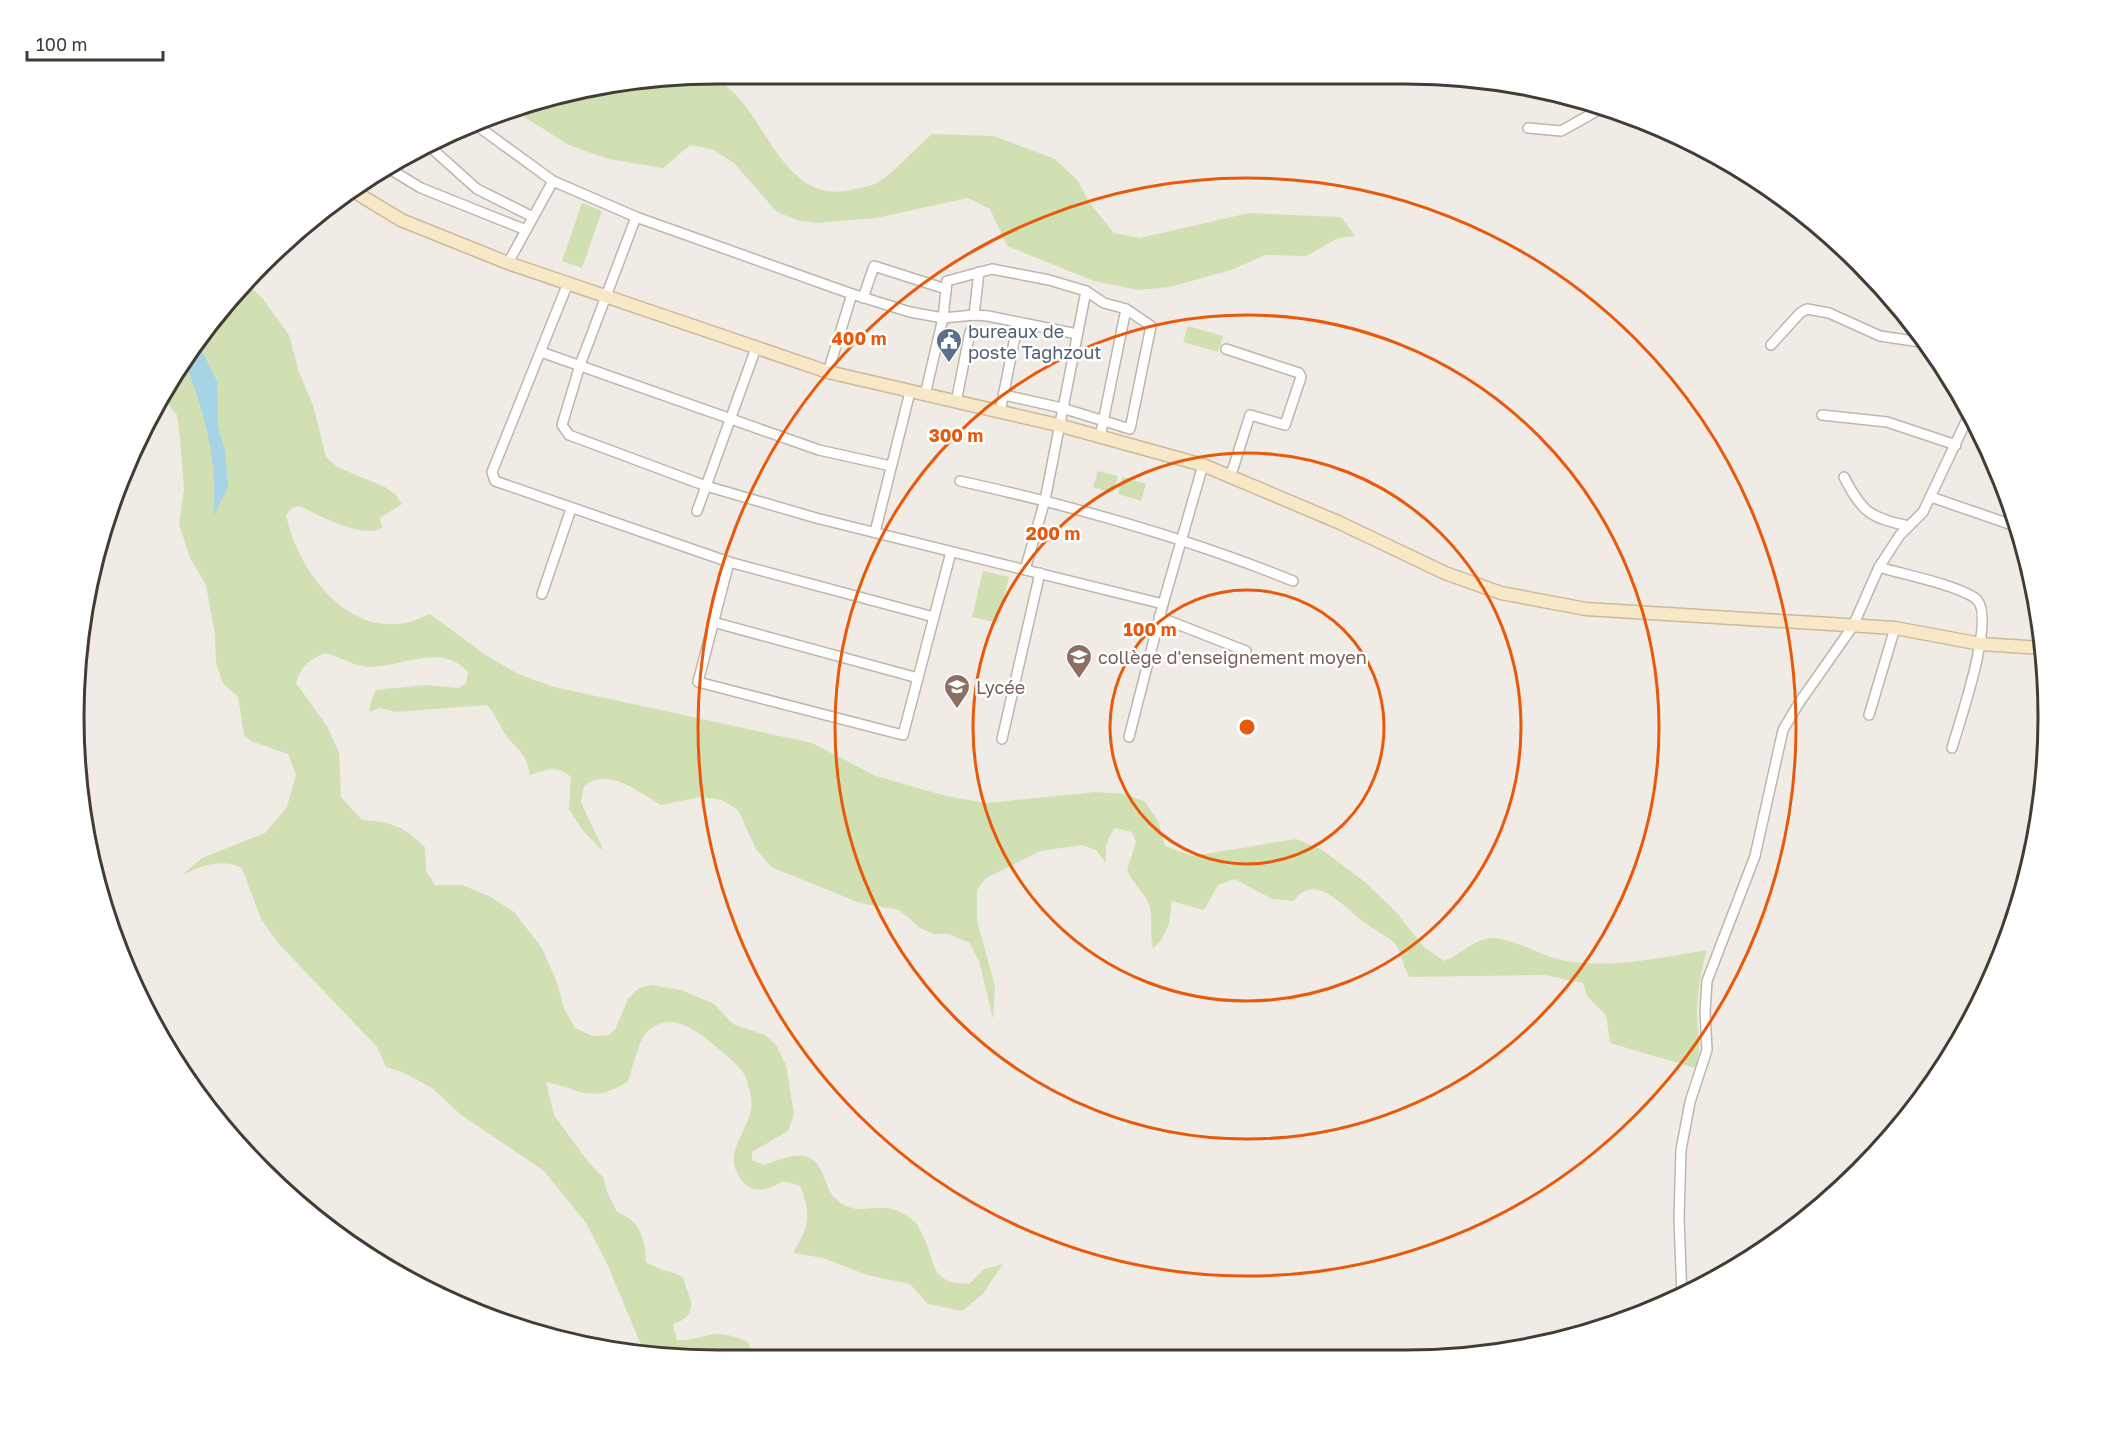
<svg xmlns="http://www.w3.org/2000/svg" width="2122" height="1434" viewBox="0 0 2122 1434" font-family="'Golos Text',sans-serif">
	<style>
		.green { fill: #d0e0b2 }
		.water { fill: #a7d3e7 }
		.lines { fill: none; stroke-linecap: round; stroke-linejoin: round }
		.minor-casing { stroke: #beb6ac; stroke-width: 12 }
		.secondary-casing { stroke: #cbba99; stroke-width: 15 }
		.minor { stroke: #fff; stroke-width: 9 }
		.secondary { stroke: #f8e8c8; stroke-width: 12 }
		.ring { fill: none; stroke: #e8590c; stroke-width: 3 }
		.labels { text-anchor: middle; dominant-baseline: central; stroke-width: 5; stroke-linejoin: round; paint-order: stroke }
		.service-label { font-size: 18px; fill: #4e5e75; stroke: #fff; text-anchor: start }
		.education-label { font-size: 18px; fill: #785e54; stroke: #fff; text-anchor: start }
		.rim { fill: none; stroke: #423c35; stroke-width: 3 }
		.centre { fill: #e8590c; stroke: #fff; stroke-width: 3 }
		.ring-label { font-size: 18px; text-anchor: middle; font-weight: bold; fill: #e8590c; stroke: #fff; stroke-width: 5; stroke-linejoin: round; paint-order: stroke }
	</style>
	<rect width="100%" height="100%" fill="#f0ece5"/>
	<!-- green -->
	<g class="green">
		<path d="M633,79C649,79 704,75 715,80C765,101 778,206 850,190C858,188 870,187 877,183C893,174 915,148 932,134L994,136L1055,159L1078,181L1089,202L1114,233L1140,238L1249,213L1341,217L1355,236L1338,238L1306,256L1265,255L1231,270L1170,287L1138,290L1094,281L1007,246L990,209L968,198L876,218L817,223L800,221L777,212L734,163L712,149L690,145L663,168L608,159L569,145L510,108Z"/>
		<path d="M582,203L602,211L582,268L562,261Z"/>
		<path d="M246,283L263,299L289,335L299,372L314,408L326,457L337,467L385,487L396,495L402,504L380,518L382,528C361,539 319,515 299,506L292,508L286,515C297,567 343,634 404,623C413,622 422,617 430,614L484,654L518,674L554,687L812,743L876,776L946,796L987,803L1095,792L1127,794L1145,802L1158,821L1165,846L1193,856L1296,839L1321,849L1365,882L1397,913L1424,947L1444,961C1460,955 1477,937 1492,938C1517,939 1542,957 1567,961C1614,969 1661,957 1707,950C1701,971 1698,990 1697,1012C1697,1032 1703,1048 1695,1068L1610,1043L1606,1015L1587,996L1583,983L1544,975L1410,977C1402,968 1403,954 1395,944C1389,936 1373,930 1365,923C1345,909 1315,870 1294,901L1272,899L1235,879L1218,885L1204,910L1171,901C1172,920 1167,936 1153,949C1149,934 1154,915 1148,902C1142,890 1132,882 1127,870L1136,842L1132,832L1115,828C1106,840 1105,849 1106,863L1096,850L1082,845L1040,851L986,878L977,890V921L995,986L993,1019L980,964L970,943L949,934H934L920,928L899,910L860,903L771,867L756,849L738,810L722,800L700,797L661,805C638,792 609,767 584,786L581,802L604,852L583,831L569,809L571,777C558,765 545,769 530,775C526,754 521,753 508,738C500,728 496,715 487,705L396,712L380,708L369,712L371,701L376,690L425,685L459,688L466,683L468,672C442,642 402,667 369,667C352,666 340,656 324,653C309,660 300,667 296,683L327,726L339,752L341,797L362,820C390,821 405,827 425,847L426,871L435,885H462L489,896L514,912L542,948L557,983L564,1008L575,1028L593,1036L608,1035L615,1030L628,999L639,988L652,985L681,990L714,1004L733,1024L765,1035L776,1045L786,1065L794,1114L788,1131L752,1152V1160L764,1165C776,1161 796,1152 808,1157C827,1165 823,1190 838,1201C857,1215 868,1206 887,1208C894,1208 910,1217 915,1222C918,1225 920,1230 922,1234C938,1265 928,1283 969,1284L984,1269L1003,1264L983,1294L962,1311L928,1304L910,1284L867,1275L823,1258L793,1253C809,1227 812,1215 800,1186L783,1181C765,1192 749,1196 737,1173C724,1148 756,1123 751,1098C750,1092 748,1083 745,1076C740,1066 728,1057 720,1050C700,1033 673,1009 648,1031C639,1038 632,1070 628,1082C589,1104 584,1090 546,1082L554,1115L589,1163L604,1178L606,1190L617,1212C641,1221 645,1239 646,1262C657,1270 675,1272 681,1276C686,1280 684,1283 686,1288C695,1305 693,1318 673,1324L677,1340C690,1341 697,1337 710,1335C723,1332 735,1337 747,1341L754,1356L645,1355L609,1268L586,1223L544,1171L460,1114L432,1088L402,1072L386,1067L377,1047L278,943L261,919L242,868C220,858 203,866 182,875L202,858L265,833L287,807L296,775L288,754L251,741L244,735L238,697L223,683L216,663L215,635L206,585L190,558L179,524L184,490L180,438L177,415L164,400L207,325Z"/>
		<path d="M1188,326L1223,336L1218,352L1183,342Z"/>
		<path d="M1098,471L1118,476L1113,493L1093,487Z"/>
		<path d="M1122,477L1146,484L1141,501L1118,494Z"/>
		<path d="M983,571L1009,577L998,623L972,617Z"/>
	</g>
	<!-- water -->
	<path class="water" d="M195,346L204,355L217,381L218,426L225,451L228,487L213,517C219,463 205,413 185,363Z"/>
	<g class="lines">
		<defs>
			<g id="minor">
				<path d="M1519,86L1520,90"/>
				<path d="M476,125L553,181L636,217L852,294L910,312L943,318L974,315L988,316L1077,334"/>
				<path d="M1528,128L1561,131L1606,106"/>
				<path d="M430,147L477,189L533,217"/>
				<path d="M388,168L421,188L526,230"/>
				<path d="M636,217L580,365L562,425L569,435L706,486L816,518L1163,604L1203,465"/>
				<path d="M508,263L553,181"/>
				<path d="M568,283L492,472L495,481L729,562L934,617"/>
				<path d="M863,298L874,266L946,289"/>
				<path d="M974,315L979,272"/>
				<path d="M1771,345L1800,313L1807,309L1829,313L1880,336L1927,343"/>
				<path d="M1226,349L1299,373L1301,377L1285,425L1250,415L1231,475"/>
				<path d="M541,352L819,450L891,466"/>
				<path d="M828,372L852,294"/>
				<path d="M925,395L943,318L947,281L992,269L1049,280L1086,291L1104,303L1126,309L1151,326L1130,429L1062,408L1004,395"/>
				<path d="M956,402L970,332"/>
				<path d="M1000,412L1018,322"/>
				<path d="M1822,415L1887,422L1956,445"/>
				<path d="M1100,437L1126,309"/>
				<path d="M1844,477C1862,512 1870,518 1909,526"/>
				<path d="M960,481C1073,506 1185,537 1293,581"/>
				<path d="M1931,497L2018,527"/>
				<path d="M697,511L756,348"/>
				<path d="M875,532L910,392"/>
				<path d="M729,562L698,682L903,735L951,552"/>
				<path d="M1879,567C1905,575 1954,584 1975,598C1998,613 1959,723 1952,748"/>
				<path d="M1025,570L1045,500L1086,291"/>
				<path d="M542,594L571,509"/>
				<path d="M1159,617L1246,651"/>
				<path d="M713,622L918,678"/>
				<path d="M1869,715L1895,628"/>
				<path d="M1129,737L1163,604"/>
				<path d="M1002,739L1040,573"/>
				<path d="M1682,1297L1679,1218L1681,1150L1690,1102L1707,1050L1705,1011L1707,981L1755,856L1783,730L1799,703L1853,626L1879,567L1900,535L1923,512L1970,413"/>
			</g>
			<path id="secondary" d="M350,189L401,220L508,263L828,372L1058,425L1203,465L1338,522L1445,573L1501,593L1586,609L1895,628L1981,644L2043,648"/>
		</defs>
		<!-- minor casing -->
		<use href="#minor" class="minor-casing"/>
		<!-- secondary casing -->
		<use href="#secondary" class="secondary-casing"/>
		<!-- minor -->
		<use href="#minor" class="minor"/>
		<!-- secondary -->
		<use href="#secondary" class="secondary"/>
	</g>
	<!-- distance rings -->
	<g class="ring">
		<circle cx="1247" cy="727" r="137"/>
		<circle cx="1247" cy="727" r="274"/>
		<circle cx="1247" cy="727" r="412"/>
		<circle cx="1247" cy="727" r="549"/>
	</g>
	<!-- icons -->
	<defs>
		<symbol id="civic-pin" viewBox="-11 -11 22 30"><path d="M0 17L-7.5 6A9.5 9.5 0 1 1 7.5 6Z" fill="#5c6f8a" stroke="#fff"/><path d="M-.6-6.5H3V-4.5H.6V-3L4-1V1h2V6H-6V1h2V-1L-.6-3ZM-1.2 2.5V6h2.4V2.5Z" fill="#fff"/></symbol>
		<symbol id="school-pin" viewBox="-11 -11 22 30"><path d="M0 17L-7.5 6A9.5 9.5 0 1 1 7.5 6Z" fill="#8d6e63" stroke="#fff"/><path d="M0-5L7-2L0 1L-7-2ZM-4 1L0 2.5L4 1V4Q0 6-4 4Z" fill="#fff"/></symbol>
		<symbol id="university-pin" viewBox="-11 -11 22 30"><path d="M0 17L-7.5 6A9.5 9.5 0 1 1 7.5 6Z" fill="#8d6e63" stroke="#fff"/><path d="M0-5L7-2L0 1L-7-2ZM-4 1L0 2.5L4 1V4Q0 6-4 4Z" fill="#fff"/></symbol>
	</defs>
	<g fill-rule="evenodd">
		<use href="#civic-pin" x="934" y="326" width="30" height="40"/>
		<use href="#school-pin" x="1064" y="642" width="30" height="40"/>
		<use href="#university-pin" x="942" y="672" width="30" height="40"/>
	</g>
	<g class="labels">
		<!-- service labels -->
		<g class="service-label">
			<text x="968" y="331">bureaux de<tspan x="968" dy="21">poste Taghzout</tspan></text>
		</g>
		<!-- education labels -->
		<g class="education-label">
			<text x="1098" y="657">collège d'enseignement moyen</text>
			<text x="976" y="687">Lycée</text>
		</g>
	</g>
	<!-- crop -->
	<path d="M0 0H2122V1434H0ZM717 84H1405A633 633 0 0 1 2038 717V717A633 633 0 0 1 1405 1350H717A633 633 0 0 1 84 717V717A633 633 0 0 1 717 84Z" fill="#fff" fill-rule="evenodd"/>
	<path class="rim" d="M717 84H1405A633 633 0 0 1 2038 717V717A633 633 0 0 1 1405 1350H717A633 633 0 0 1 84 717V717A633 633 0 0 1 717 84Z"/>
	<circle cx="1247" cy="727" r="9" class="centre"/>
	<g class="ring-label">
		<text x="859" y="345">400 m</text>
		<text x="956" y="442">300 m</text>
		<text x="1053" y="540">200 m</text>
		<text x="1150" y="636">100 m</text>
	</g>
	<!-- scale -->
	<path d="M27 51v9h136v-9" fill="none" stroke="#423c35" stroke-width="3"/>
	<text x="36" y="51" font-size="18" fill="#423c35" stroke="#ffffff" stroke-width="4.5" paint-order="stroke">100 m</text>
</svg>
